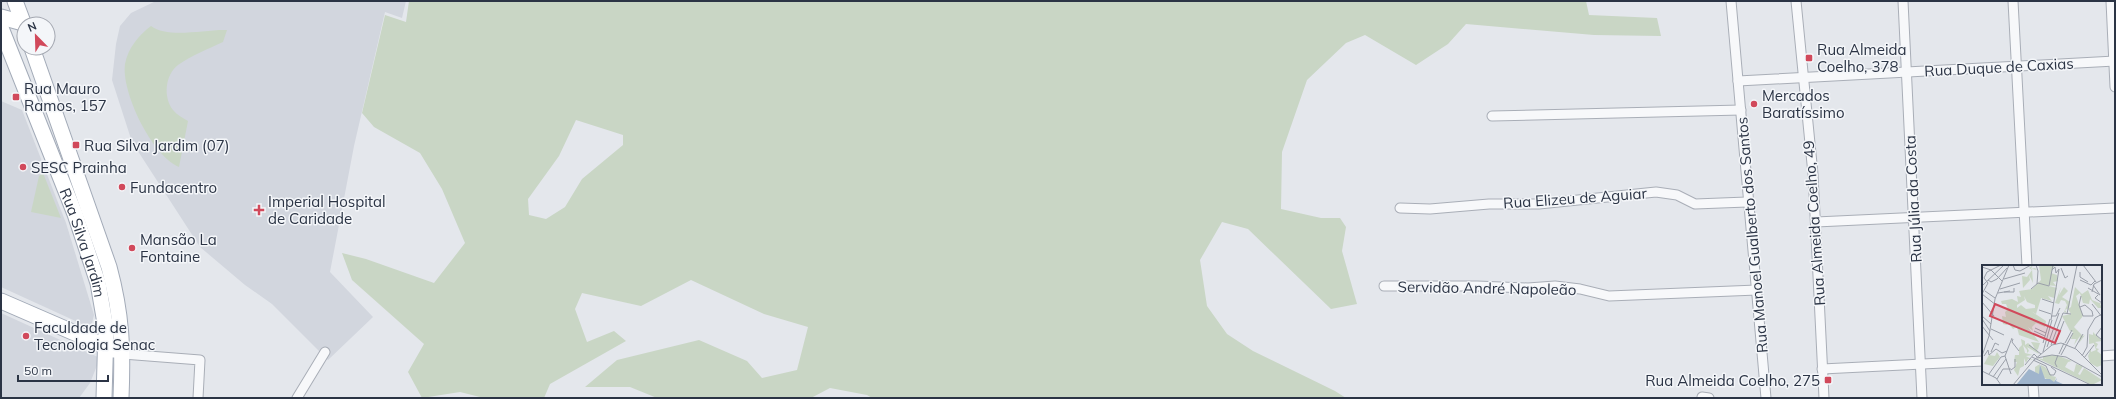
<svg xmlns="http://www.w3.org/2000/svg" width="2116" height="399" viewBox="0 0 2116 399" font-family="Mulish,sans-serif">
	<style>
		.built { fill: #d2d6de }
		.green { fill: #c9d6c5; fill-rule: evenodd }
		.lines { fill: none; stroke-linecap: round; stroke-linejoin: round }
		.minor-casing { stroke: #a9aeb7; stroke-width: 11 }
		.primary-casing { stroke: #a3abb8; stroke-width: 17 }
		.minor { stroke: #f7f8fa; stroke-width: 9 }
		.primary { stroke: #fff; stroke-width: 15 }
		.poi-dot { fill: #d1495b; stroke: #f4f6f9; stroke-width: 1.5 }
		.labels { text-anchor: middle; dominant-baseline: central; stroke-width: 3; stroke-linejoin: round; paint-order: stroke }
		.poi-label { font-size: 15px; fill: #2b3445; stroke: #f4f6f9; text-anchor: start }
		.street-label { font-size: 15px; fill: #2b3445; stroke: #f4f6f9 }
		.inset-road { fill: none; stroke: #9a9fa9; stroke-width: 1 }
		.view { fill: #d1495b; fill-opacity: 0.15; stroke: #d1495b; stroke-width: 2 }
		.inset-edge { fill: none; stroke: #2b3445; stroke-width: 2 }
	</style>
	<rect width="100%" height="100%" fill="#e4e7ec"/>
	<!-- built -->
	<g class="built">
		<path d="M156,1H406L402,18L385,12L354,146L330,272L373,317L328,360L272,304L245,285L200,247L132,142L112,80L116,44L120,26L131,13Z"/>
		<path d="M1,101L22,110L66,223L94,315L92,323L88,325L82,324L1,287Z"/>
		<path d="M1,313L100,358L90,383L79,398H1Z"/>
	</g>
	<!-- green -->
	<g class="green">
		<path d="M409,1H1586L1589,15L1657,18L1661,36L1594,35L1466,24L1448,44L1416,65L1365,35L1346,43L1307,80L1282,152L1281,209L1321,218H1340L1346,227L1342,251L1357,304L1331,309L1248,229L1222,222L1200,260L1207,306L1227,334L1253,351L1335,391L1346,398H872L867,395L830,388L811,398H657L630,387H585L617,360L699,340L747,361L762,378L797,370L808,327L764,314L691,280L641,306L582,293L575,309L587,342L614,331L626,341L550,384L544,398H484L460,392L422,398L408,372L424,344L352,280L342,253L366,259L434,283L465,243L442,189L420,153L374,127L362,113L385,15L406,22ZM576,120L623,135V145L582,179L565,207L546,219L529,215L528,199L559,156Z"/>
		<path d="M151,26C168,39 206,29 227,30L223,42C208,49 192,55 178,65C165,75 163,97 173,110C177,115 183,118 188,121L179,167C152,156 121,92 125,64C128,48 139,35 151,26Z"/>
		<path d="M43,173L61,218L31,212L39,176Z"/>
	</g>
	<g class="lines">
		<defs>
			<g id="minor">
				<path d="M1731,1L1766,398"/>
				<path d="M1796,1L1813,174L1824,398"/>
				<path d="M1903,1L1922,398"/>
				<path d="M2013,1L2027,266"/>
				<path d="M2111,1L2115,87"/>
				<path d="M1738,81L2115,61"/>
				<path d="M1492,116L1741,110"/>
				<path d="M1400,208L1430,209L1489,204H1539L1656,192L1677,195L1695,204L1747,202"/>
				<path d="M1816,222L2115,208"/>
				<path d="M1384,286H1477L1528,288L1555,286L1580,289L1609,296L1757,290"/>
				<path d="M123,354L200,360L198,398"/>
				<path d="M2101,356L2115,355"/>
				<path d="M1822,369L1983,361"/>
				<path d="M2033,384L2034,398"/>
				<path d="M1702,397L1709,398"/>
				<path d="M297,398L325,352"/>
			</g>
			<g id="primary">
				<path d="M15,1L24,25"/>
				<path d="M1,17L23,23"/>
				<path id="s1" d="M1,28L75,214L98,283L106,329L104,398"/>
				<path d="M32,48L109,267C122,315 123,349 121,398"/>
				<path d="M1,301L114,350"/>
			</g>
		</defs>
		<!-- minor casing -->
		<use href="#minor" class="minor-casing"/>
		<!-- primary casing -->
		<use href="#primary" class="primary-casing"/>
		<!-- minor -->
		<use href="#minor" class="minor"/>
		<!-- primary -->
		<use href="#primary" class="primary"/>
	</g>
	<!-- markers -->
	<g class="poi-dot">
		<rect x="1805" y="54" width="8" height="8" rx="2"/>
		<rect x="12" y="93" width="8" height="8" rx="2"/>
		<circle cx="1754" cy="104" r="4"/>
		<rect x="72" y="141" width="8" height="8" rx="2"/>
		<circle cx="23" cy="167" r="4"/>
		<circle cx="122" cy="187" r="4"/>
		<path d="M257 204h4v4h4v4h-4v4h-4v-4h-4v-4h4z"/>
		<circle cx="132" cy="248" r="4"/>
		<circle cx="26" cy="336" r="4"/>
		<rect x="1824" y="376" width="8" height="8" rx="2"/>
	</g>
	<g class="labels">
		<!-- poi labels -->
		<g class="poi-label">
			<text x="1817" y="49">Rua Almeida<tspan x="1817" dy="17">Coelho, 378</tspan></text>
			<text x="24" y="88">Rua Mauro<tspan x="24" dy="17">Ramos, 157</tspan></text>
			<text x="1762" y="95">Mercados<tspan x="1762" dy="17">Baratíssimo</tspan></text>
			<text x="84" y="145">Rua Silva Jardim (07)</text>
			<text x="31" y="167">SESC Prainha</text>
			<text x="130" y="187">Fundacentro</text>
			<text x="268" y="201">Imperial Hospital<tspan x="268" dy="17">de Caridade</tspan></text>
			<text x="140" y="239">Mansão La<tspan x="140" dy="17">Fontaine</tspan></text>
			<text x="34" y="327">Faculdade de<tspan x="34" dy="17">Tecnologia Senac</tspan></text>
			<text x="1820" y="380" text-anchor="end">Rua Almeida Coelho, 275</text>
		</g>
		<!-- street labels -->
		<g class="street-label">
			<text transform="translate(1999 67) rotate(-3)">Rua Duque de Caxias</text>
			<text transform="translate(1575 198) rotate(-4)">Rua Elizeu de Aguiar</text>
			<text transform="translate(1913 199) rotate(-93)">Rua Júlia da Costa</text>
			<text transform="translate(1814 223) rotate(-94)">Rua Almeida Coelho, 49</text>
			<text transform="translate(1752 235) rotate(-95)">Rua Manoel Gualberto dos Santos</text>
			<text stroke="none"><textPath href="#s1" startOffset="230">Rua Silva Jardim</textPath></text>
			<text transform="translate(1487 288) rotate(1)">Servidão André Napoleão</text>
		</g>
	</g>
	<!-- overview -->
	<g transform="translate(1982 265)">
		<rect width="120" height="120" fill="#e4e7ec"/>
		<path d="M51,0L49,4L53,3L55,5L50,4L51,18L47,10L48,15L41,23L40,11L45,12L50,5L47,3ZM57,0H73L69,8L75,10L76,16L71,17L74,21L63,20L75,23L72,33L66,31L70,36L59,33L54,49L49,46L64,56L63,62L54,58L50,62L51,66L46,62L57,77L37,70L35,62L31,64L26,58L25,60L21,59L20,51L24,52L23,47L26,44L24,39H20L19,36L30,34L36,37L35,31L39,32L37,26L50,24L59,15ZM42,31L45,37L53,40V43L44,44L39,40L35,43V40L43,35ZM79,22L77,30L82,22L86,26L80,32L88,37L87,43L83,45L85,48L82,47L85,40L83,36L79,35L77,39L73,38ZM93,22L100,29L106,25L110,35L120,39H118L120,43H116L108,34L107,39L101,38L98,28L94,31L101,51L92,62L101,71L103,70L97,78L98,71L92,80L94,74H89L91,67L88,66L80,51L89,49L86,44L89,42ZM111,67L120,76L113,77L116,79L114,83L117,84L115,86L120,90V100L115,102L108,98L106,91L109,84V87L114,85L112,79V78L107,79V69L111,70ZM39,74L43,76V80L46,78L53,84L49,77L58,78L56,84L59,81L55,85L57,89L45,82L47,86L45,88V85L41,80L43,88L51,90L44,91L51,95L46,94L44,98L42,93V101L38,103L36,111L32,105L35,97H32L33,90H37V83L40,80ZM15,87L18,92L11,101L2,99L7,90L13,91ZM74,90L90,96L86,97L83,102L92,107L94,99L101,101L96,109L98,110L102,103L120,115L110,120L55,93L61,94V91ZM58,99L59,102V100L63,102L70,111L74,112L72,118L61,112L59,104L57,110L53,107V102Z" fill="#c9d6c5" fill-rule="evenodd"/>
		<path d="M58,100L63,114H68L72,117L75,113L74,116L83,120H34L47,104L57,109Z" fill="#9fb4cc"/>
		<path class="inset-road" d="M31,0L33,5L38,6L49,0M54,0L56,6L55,19M71,0L70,5L73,2L74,8L77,4M101,0L114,17M0,2L9,5L20,16M79,3L83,13L86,11M98,7V12L106,17M22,14L43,8M6,15L9,17L15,14L25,3M98,15L109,20L113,16M1,20L22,0M111,20L118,30M106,23L118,30M18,24L38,18M49,24L56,18L67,21L70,5M3,26L13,33M22,27H32V23M110,27L112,19L120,15M16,28L28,26M0,29L6,18L2,13L5,7L19,0M0,29L14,40M116,30L113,33L120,38M99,31L97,40L101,51H111M60,34L72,38M0,37L12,51M110,39L120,52M98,42L103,40L110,46L111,51M57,45L69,49M85,49L95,0M0,51L9,59M69,51H74L78,43M0,54L8,66M69,55L77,4M0,61L11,75M120,62L114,70L120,75M53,63L64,68M9,64L22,70M52,66L63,71M31,74L30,77L37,86M61,78L68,54M83,78L90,65M73,79L82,56M47,80L59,89M69,80L81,48L89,49M65,82L77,48M93,83L101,69M9,87L13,78L17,80M61,87L70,55M77,89L82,78M79,90L91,68M0,91L7,71L13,34L27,0M2,91L6,85L7,90L14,84L20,88L25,86M100,91L105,82L106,65L113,53L120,49M50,92L109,120M55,93L70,90L84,92L120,112M102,93L112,80M51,95L64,101L68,110H72L74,106L69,102M43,100L52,89L55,92M75,102L73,98L76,90M29,105L33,102V94M0,106L14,113L19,120M7,109L19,92L23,91M29,109L23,91L30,73M11,112L24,94M15,114L21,104H29M31,120L52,95L70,80L79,78L94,84L120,110"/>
		<path class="view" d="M13,39L78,66L73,78L8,51Z"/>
		<rect width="120" height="120" class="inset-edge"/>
	</g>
	<!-- border -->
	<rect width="2116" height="399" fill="none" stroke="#2b3445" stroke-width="4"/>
	<!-- north arrow -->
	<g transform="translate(36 36) rotate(337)"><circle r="19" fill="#f4f6f9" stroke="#a4a8b1"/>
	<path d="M0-3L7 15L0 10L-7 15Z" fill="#d1495b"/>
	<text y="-6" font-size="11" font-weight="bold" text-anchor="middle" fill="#2b3445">N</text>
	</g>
	<!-- scale -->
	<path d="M18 375v6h90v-6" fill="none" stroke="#2b3445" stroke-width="2"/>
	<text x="24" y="375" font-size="12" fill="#2b3445" stroke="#f4f6f9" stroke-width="3" paint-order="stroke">50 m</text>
</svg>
